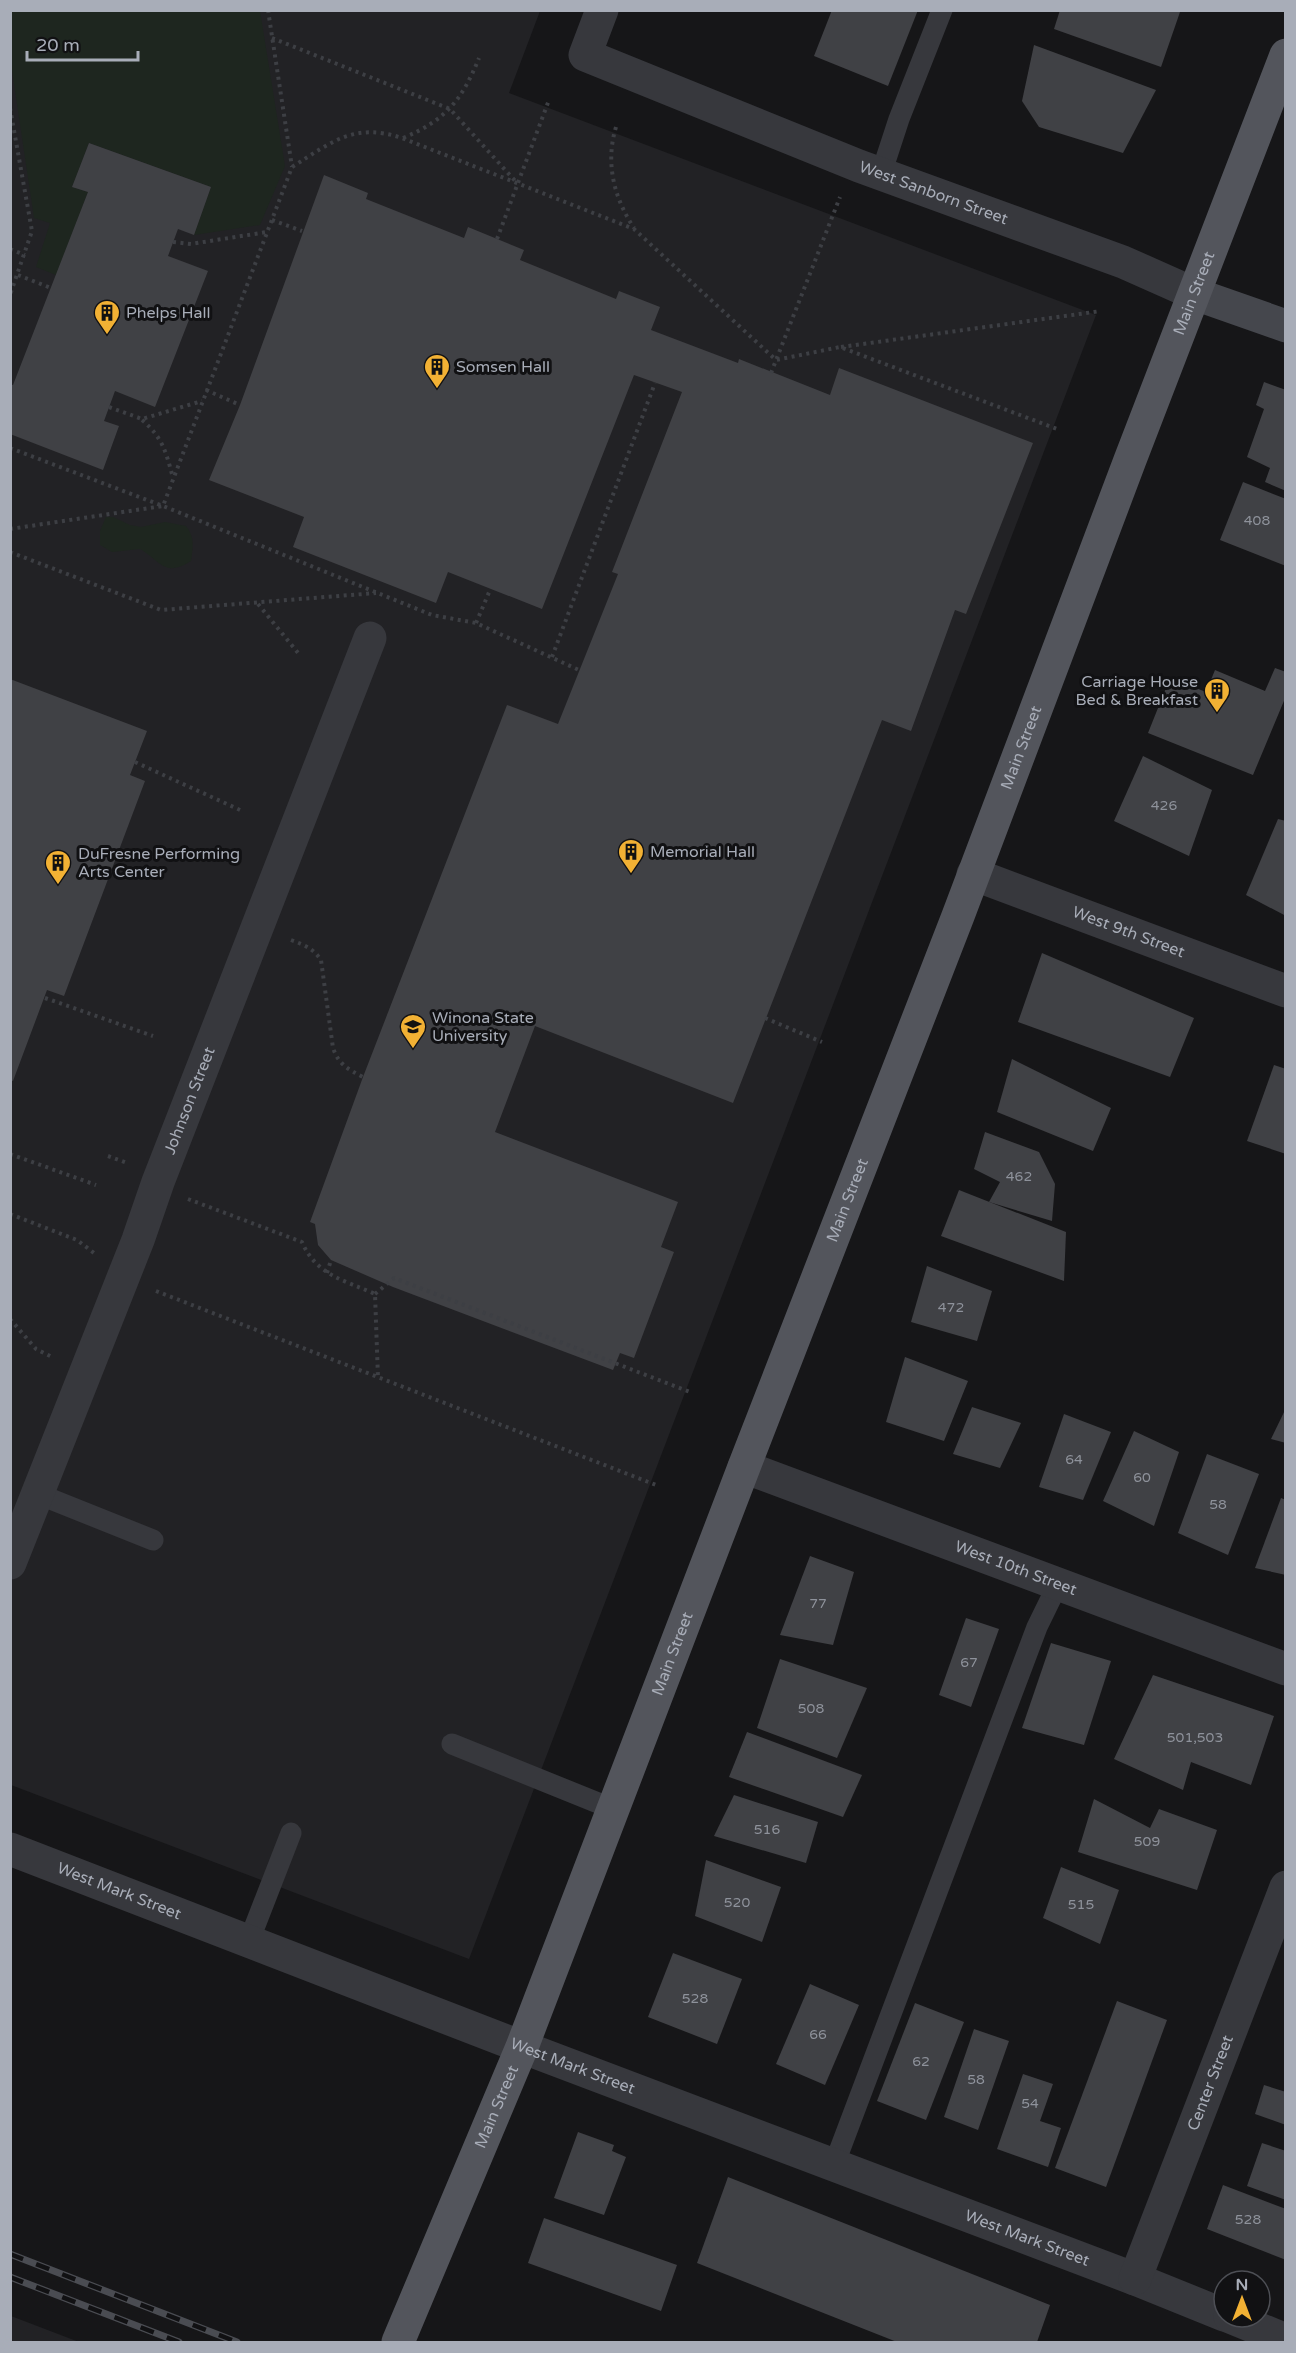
<svg xmlns="http://www.w3.org/2000/svg" width="1296" height="2353" viewBox="0 0 1296 2353" font-family="'Varela Round',sans-serif">
	<style>
		.built { fill: #222225 }
		.green { fill: #1e261f }
		.building { fill: #404145 }
		.lines { fill: none; stroke-linecap: round; stroke-linejoin: round }
		.path { stroke: #3d3f44; stroke-width: 4; stroke-dasharray: 3 4.5; stroke-linecap: butt }
		.lane { stroke: #37383d; stroke-width: 21 }
		.street { stroke: #37383d; stroke-width: 33 }
		.secondary { stroke: #45474d; stroke-width: 33 }
		.primary { stroke: #53555c; stroke-width: 33 }
		.rail-casing { stroke: #4a4c52; stroke-width: 7 }
		.rail { stroke: #111113; stroke-width: 4.5; stroke-dasharray: 14; stroke-linecap: butt }
		.labels { text-anchor: middle; dominant-baseline: central; stroke-width: 6; stroke-linejoin: round; paint-order: stroke }
		.number-label { font-size: 14px; fill: #8e929b }
		.street-label { font-size: 16px; fill: #a8adb8; stroke: #111113 }
		.poi-label { font-size: 16px; fill: #a8adb8; stroke: #111113; text-anchor: start }
	</style>
	<rect width="100%" height="100%" fill="#161618"/>
	<!-- built -->
	<g class="built">
		<path d="M10,11H540L509,93L1096,315L469,1959L11,1785Z"/>
		<path d="M11,2316L79,2342H11Z"/>
	</g>
	<!-- green -->
	<g class="green">
		<path d="M10,11H260L285,166L260,225L194,235L211,187L89,143L72,187L88,192L56,275L36,267L50,223L34,218L11,64Z"/>
		<path d="M106,517H113L130,525L141,527L165,522L186,526C195,537 193,547 191,561C164,578 161,561 140,549L112,552L100,545V531Z"/>
	</g>
	<!-- building -->
	<g class="building">
		<path d="M832,10H918L888,86L814,56Z"/>
		<path d="M1060,10H1176L1180,12L1161,67L1054,29Z"/>
		<path d="M1034,45L1156,90L1123,153L1039,127L1022,101Z"/>
		<path d="M89,143L211,187L194,235L178,229L168,256L208,271L155,407L115,391L104,421L119,426L103,470L10,434V384L13,385L88,192L72,187Z"/>
		<path d="M324,175L368,193L366,199L464,238L468,227L524,250L520,260L616,299L619,291L660,307L651,330L738,363L739,359L830,395L839,368L1033,443L966,614L955,610L911,731L882,720L733,1103L535,1026L495,1132L678,1202L661,1247L674,1252L634,1358L620,1353L613,1370L393,1287L331,1260L318,1245L315,1224L310,1222L363,1077L507,705L558,724L618,574L612,572L682,392L634,375L542,609L448,572L436,603L293,547L304,517L209,480L240,405Z"/>
		<path d="M1264,382L1286,390V491L1265,482L1270,468L1247,457L1264,409L1256,405Z"/>
		<path d="M1243,482L1286,499V566L1220,540Z"/>
		<path d="M1275,668L1286,672V696L1253,775L1148,733L1170,678L1206,692L1215,670L1265,691Z"/>
		<path d="M10,679L147,731L130,775L145,781L64,996L47,990L13,1081L10,1080Z"/>
		<path d="M1143,756L1212,790L1189,856L1114,821Z"/>
		<path d="M1278,819L1286,821V916L1246,895Z"/>
		<path d="M1042,953L1194,1018L1170,1077L1018,1022Z"/>
		<path d="M1012,1059L1111,1108L1093,1151L997,1112Z"/>
		<path d="M1274,1065L1286,1069V1154L1247,1141Z"/>
		<path d="M985,1132L1039,1152L1055,1184L1052,1221L989,1202L1000,1182L974,1169Z"/>
		<path d="M959,1190L1066,1232L1064,1281L941,1236Z"/>
		<path d="M927,1266L992,1291L977,1341L911,1322Z"/>
		<path d="M905,1357L968,1381L944,1441L886,1422Z"/>
		<path d="M972,1407L1021,1423L1000,1468L953,1454Z"/>
		<path d="M1286,1408V1443L1271,1439Z"/>
		<path d="M1064,1414L1111,1432L1083,1500L1039,1487Z"/>
		<path d="M1134,1431L1179,1452L1154,1526L1103,1501Z"/>
		<path d="M1207,1454L1259,1474L1228,1555L1178,1533Z"/>
		<path d="M1281,1498L1286,1500V1575L1255,1568Z"/>
		<path d="M810,1556L854,1572L833,1645L780,1635Z"/>
		<path d="M966,1618L999,1629L971,1707L939,1695Z"/>
		<path d="M1051,1643L1111,1661L1084,1745L1022,1728Z"/>
		<path d="M780,1659L867,1688L837,1758L757,1728Z"/>
		<path d="M1153,1675L1274,1716L1251,1785L1191,1762L1183,1790L1114,1759Z"/>
		<path d="M747,1732L862,1775L843,1817L729,1777Z"/>
		<path d="M734,1795L818,1822L806,1863L714,1836Z"/>
		<path d="M1094,1799L1150,1828L1159,1809L1217,1830L1197,1890L1078,1852Z"/>
		<path d="M706,1860L781,1887L762,1942L695,1916Z"/>
		<path d="M1061,1867L1119,1890L1100,1944L1043,1918Z"/>
		<path d="M673,1953L742,1979L717,2044L648,2017Z"/>
		<path d="M810,1984L859,2005L825,2085L776,2064Z"/>
		<path d="M1117,2001L1167,2020L1106,2187L1055,2168Z"/>
		<path d="M915,2003L964,2022L926,2120L877,2101Z"/>
		<path d="M974,2029L1009,2041L978,2130L944,2117Z"/>
		<path d="M1023,2074L1053,2084L1040,2121L1061,2128L1048,2167L997,2149Z"/>
		<path d="M1264,2085L1286,2092V2125L1255,2114Z"/>
		<path d="M578,2132L614,2145L612,2151L626,2157L604,2215L554,2198Z"/>
		<path d="M1262,2143L1286,2151V2200L1247,2186Z"/>
		<path d="M728,2177L1050,2305L1037,2342H897L697,2263Z"/>
		<path d="M1223,2185L1286,2209V2260L1207,2229Z"/>
		<path d="M544,2218L677,2265L661,2311L528,2263Z"/>
	</g>
	<g class="lines">
		<!-- path -->
		<g class="path">
			<path d="M268,10L292,167"/>
			<path d="M272,38L450,109L517,183"/>
			<path d="M10,108L32,231L10,295"/>
			<path d="M616,127C605,163 614,198 634,228"/>
			<path d="M403,138C446,120 462,100 479,58"/>
			<path d="M272,220L302,231"/>
			<path d="M497,239L549,100"/>
			<path d="M173,242L191,244L267,232"/>
			<path d="M10,249L25,255"/>
			<path d="M18,275L51,288"/>
			<path d="M841,347L1101,311"/>
			<path d="M771,373L840,197"/>
			<path d="M206,390L240,405"/>
			<path d="M109,407L142,419L202,401"/>
			<path d="M142,420C163,438 166,452 173,478"/>
			<path d="M10,448L163,506L432,615L476,623L579,670"/>
			<path d="M10,529L163,506L292,167C332,142 354,122 402,138L634,229L776,360L840,347L1057,429"/>
			<path d="M10,552L161,610L376,593"/>
			<path d="M258,604L299,654"/>
			<path d="M476,623L490,590"/>
			<path d="M552,657L655,383"/>
			<path d="M135,762L240,810"/>
			<path d="M291,940C304,945 313,948 321,960L333,1048C339,1065 348,1069 363,1077"/>
			<path d="M45,998L153,1036"/>
			<path d="M765,1018L822,1042"/>
			<path d="M10,1154L96,1185"/>
			<path d="M108,1156L127,1163"/>
			<path d="M188,1199L302,1242C316,1275 344,1280 375,1294L378,1378"/>
			<path d="M10,1214L77,1240L94,1253"/>
			<path d="M327,1273L331,1260"/>
			<path d="M156,1291L656,1485"/>
			<path d="M375,1294L394,1278L690,1392"/>
			<path d="M10,1319L36,1349L54,1358"/>
		</g>
		<!-- lane -->
		<g class="lane">
			<path d="M881,174L899,119L942,10"/>
			<path d="M38,1494L153,1540"/>
			<path d="M452,1744L613,1809"/>
			<path d="M249,1941L291,1833"/>
			<path d="M834,2165L1037,1627L1058,1584"/>
		</g>
		<!-- street -->
		<g class="street">
			<path id="s1" d="M602,10L585,55L859,166L1123,262L1195,294"/>
			<path id="s2" d="M973,874L1286,991"/>
			<path id="s3" d="M744,1467L1286,1669"/>
			<path id="s4" d="M10,1563L138,1240L158,1182L370,638"/>
			<path id="s5" d="M10,1849L522,2047L1135,2279L1224,2315"/>
			<path id="s6" d="M1135,2279L1286,1887"/>
			<path d="M1230,2317L1286,2340"/>
		</g>
		<!-- secondary -->
		<path class="secondary" d="M1195,294L1286,326"/>
		<!-- primary -->
		<path class="primary" id="s7" d="M398,2342L522,2047L744,1467L958,916L1130,460L1286,55"/>
		<defs>
			<g id="rail">
				<path d="M10,2254L237,2342"/>
				<path d="M10,2277L179,2342"/>
			</g>
		</defs>
		<!-- rail casing -->
		<use href="#rail" class="rail-casing"/>
		<!-- rail -->
		<use href="#rail" class="rail"/>
	</g>
	<!-- icons -->
	<defs>
		<symbol id="building-pin" viewBox="-11 -11 22 30"><path d="M0 17L-7.5 6A9.5 9.5 0 1 1 7.5 6Z" fill="#f2b134" stroke="#111113"/><path d="M-4-6H4V6H1V3H-1V6H-4ZM-2.5-4.3h1.7v1.8h-1.7ZM.8-4.3h1.7v1.8H.8ZM-2.5-1h1.7V.8h-1.7ZM.8-1h1.7V.8H.8Z" fill="#111"/></symbol>
		<symbol id="university-pin" viewBox="-11 -11 22 30"><path d="M0 17L-7.5 6A9.5 9.5 0 1 1 7.5 6Z" fill="#f2b134" stroke="#111113"/><path d="M0-5L7-2L0 1L-7-2ZM-4 1L0 2.5L4 1V4Q0 6-4 4Z" fill="#111"/></symbol>
	</defs>
	<g fill-rule="evenodd">
		<use href="#building-pin" x="92" y="298" width="30" height="40"/>
		<use href="#building-pin" x="422" y="352" width="30" height="40"/>
		<use href="#building-pin" x="1202" y="676" width="30" height="40"/>
		<use href="#building-pin" x="616" y="837" width="30" height="40"/>
		<use href="#building-pin" x="43" y="848" width="30" height="40"/>
		<use href="#university-pin" x="398" y="1012" width="30" height="40"/>
	</g>
	<g class="labels">
		<!-- number labels -->
		<g class="number-label">
			<text x="1257" y="520">408</text>
			<text x="1164" y="805">426</text>
			<text x="1019" y="1176">462</text>
			<text x="951" y="1307">472</text>
			<text x="1074" y="1459">64</text>
			<text x="1142" y="1477">60</text>
			<text x="1218" y="1504">58</text>
			<text x="818" y="1603">77</text>
			<text x="969" y="1662">67</text>
			<text x="811" y="1708">508</text>
			<text x="1195" y="1737">501,503</text>
			<text x="767" y="1829">516</text>
			<text x="1147" y="1841">509</text>
			<text x="737" y="1902">520</text>
			<text x="1081" y="1904">515</text>
			<text x="695" y="1998">528</text>
			<text x="818" y="2034">66</text>
			<text x="921" y="2061">62</text>
			<text x="976" y="2079">58</text>
			<text x="1030" y="2103">54</text>
			<text x="1248" y="2219">528</text>
		</g>
		<!-- street labels -->
		<g class="street-label">
			<text stroke="none"><textPath href="#s1" startOffset="423">West Sanborn Street</textPath></text>
			<text stroke="none"><textPath href="#s7" startOffset="2198">Main Street</textPath></text>
			<text stroke="none"><textPath href="#s7" startOffset="1712">Main Street</textPath></text>
			<text stroke="none"><textPath href="#s2" startOffset="166">West 9th Street</textPath></text>
			<text stroke="none"><textPath href="#s4" startOffset="496">Johnson Street</textPath></text>
			<text stroke="none"><textPath href="#s7" startOffset="1227">Main Street</textPath></text>
			<text stroke="none"><textPath href="#s3" startOffset="290">West 10th Street</textPath></text>
			<text stroke="none"><textPath href="#s7" startOffset="741">Main Street</textPath></text>
			<text stroke="none"><textPath href="#s5" startOffset="117">West Mark Street</textPath></text>
			<text stroke="none"><textPath href="#s5" startOffset="603">West Mark Street</textPath></text>
			<text stroke="none"><textPath href="#s6" startOffset="210">Center Street</textPath></text>
			<text stroke="none"><textPath href="#s7" startOffset="255">Main Street</textPath></text>
			<text stroke="none"><textPath href="#s5" startOffset="1089">West Mark Street</textPath></text>
		</g>
		<!-- poi labels -->
		<g class="poi-label">
			<text x="126" y="313">Phelps Hall</text>
			<text x="456" y="367">Somsen Hall</text>
			<text x="1198" y="682" text-anchor="end">Carriage House<tspan x="1198" dy="18">Bed &amp; Breakfast</tspan></text>
			<text x="650" y="852">Memorial Hall</text>
			<text x="78" y="854">DuFresne Performing<tspan x="78" dy="18">Arts Center</tspan></text>
			<text x="432" y="1018">Winona State<tspan x="432" dy="18">University</tspan></text>
		</g>
	</g>
	<!-- border -->
	<rect width="1296" height="2353" fill="none" stroke="#a8adb8" stroke-width="24"/>
	<!-- north arrow -->
	<g transform="translate(1242 2299)"><circle r="28" fill="#111113" stroke="#4d4f55" stroke-width="1.5"/>
	<path d="M0-4.5L10 22L0 15L-10 22Z" fill="#f2b134"/>
	<text y="-9" font-size="16" font-weight="bold" text-anchor="middle" fill="#a8adb8">N</text>
	</g>
	<!-- scale -->
	<path d="M27 51v9h111v-9" fill="none" stroke="#a8adb8" stroke-width="3"/>
	<text x="36" y="51" font-size="18" fill="#a8adb8" stroke="#111113" stroke-width="4.5" paint-order="stroke">20 m</text>
</svg>
